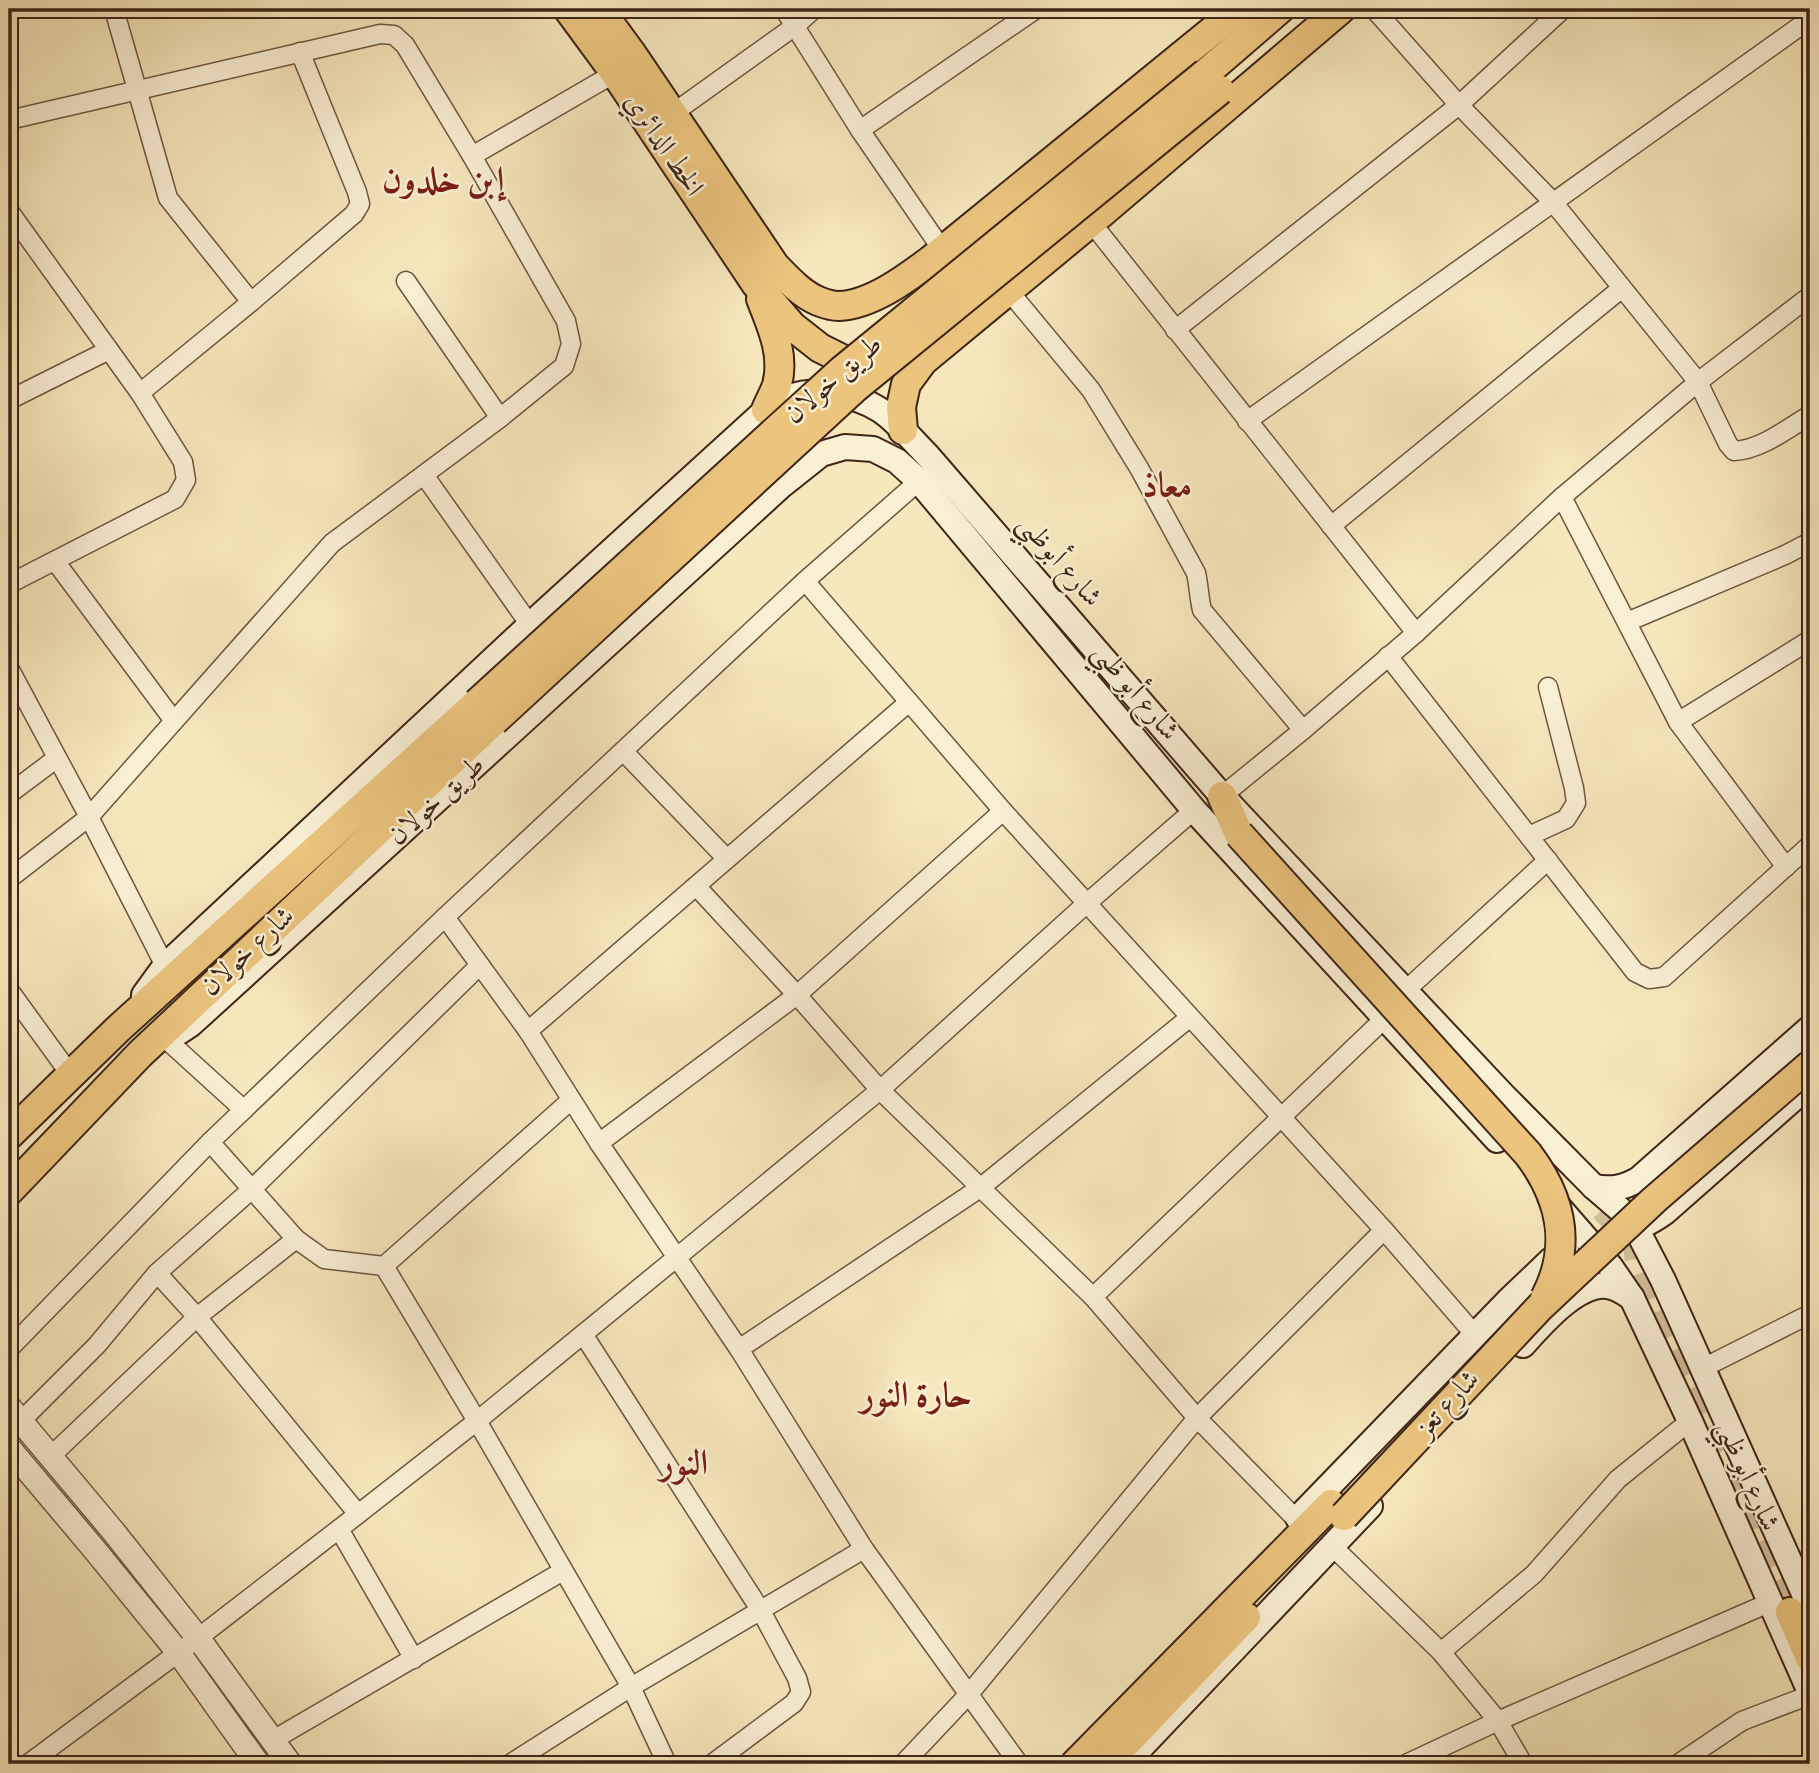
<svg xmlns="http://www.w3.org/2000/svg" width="1819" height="1773" viewBox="0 0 1819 1773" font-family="Vollkorn,Amiri,serif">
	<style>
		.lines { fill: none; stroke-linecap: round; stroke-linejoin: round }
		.primary-tunnel { stroke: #d1c09b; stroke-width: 28; stroke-dasharray: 28 14; stroke-linecap: butt }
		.minor-casing { stroke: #6c5640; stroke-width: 21 }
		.tertiary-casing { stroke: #6c5640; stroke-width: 26 }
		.secondary-casing { stroke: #3e2517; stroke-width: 28 }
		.primary-casing { stroke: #3e2517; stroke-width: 32 }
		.minor { stroke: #f9efd3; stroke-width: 18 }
		.tertiary { stroke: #f9efd3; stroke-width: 23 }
		.secondary { stroke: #f9efd3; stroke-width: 24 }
		.primary { stroke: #ebc47e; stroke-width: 28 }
		.primary-bridge-casing { stroke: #3e2517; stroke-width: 32; stroke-linecap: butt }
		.primary-bridge { stroke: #ebc47e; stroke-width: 28 }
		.labels { text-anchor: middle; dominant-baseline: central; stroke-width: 5; stroke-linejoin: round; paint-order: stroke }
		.street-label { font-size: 28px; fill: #3e2517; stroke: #f9efd3 }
		.district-label { font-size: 35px; font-weight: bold; fill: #7a1f14; stroke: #f9efd3 }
	</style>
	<rect width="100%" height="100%" fill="#f6e7bc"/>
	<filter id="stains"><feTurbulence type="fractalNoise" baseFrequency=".00286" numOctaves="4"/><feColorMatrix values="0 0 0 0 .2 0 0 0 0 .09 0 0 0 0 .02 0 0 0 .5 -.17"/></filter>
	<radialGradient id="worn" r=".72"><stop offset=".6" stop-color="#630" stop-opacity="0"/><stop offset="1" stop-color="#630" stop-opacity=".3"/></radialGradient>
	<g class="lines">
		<!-- primary-tunnel -->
		<g class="primary-tunnel">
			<path d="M1603,1228L1671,1166"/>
			<path d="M1635,1231L1639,1260L1680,1360L1790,1612"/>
			<path d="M1331,1504L1528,1300"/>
		</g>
		<defs>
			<g id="minor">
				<path d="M114,9L168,198L251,302"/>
				<path d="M784,9L860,130L943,251"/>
				<path d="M1563,9L1459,105L1553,202L1698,382L1728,444L1734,451C1761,450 1788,428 1810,415"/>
				<path d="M672,114L795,26L814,9"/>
				<path d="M9,120L380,34L394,35L405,45L472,156L566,321L571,344L564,366L500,418L332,543L89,817L9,879"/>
				<path d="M860,130L1036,9"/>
				<path d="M472,156L615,73"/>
				<path d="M9,211L140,393L183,462L186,480L175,499L9,584"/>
				<path d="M1091,222L1416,633L1303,730L1222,796"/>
				<path d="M406,281L500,418"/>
				<path d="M1008,290L1091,390L1139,468L1196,573C1199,586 1199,598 1202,610L1303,730"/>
				<path d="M1175,330L1459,105L1374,9"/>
				<path d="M140,393L251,302L354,214L360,204L357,192L300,52"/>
				<path d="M9,400L109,350"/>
				<path d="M1247,421L1810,19"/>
				<path d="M424,475L530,625"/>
				<path d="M1562,497L1678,722L1786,867"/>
				<path d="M1331,526L1622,288"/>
				<path d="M55,561L174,721"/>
				<path d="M805,581L1003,811L1384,1230L1475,1335"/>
				<path d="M1627,622L1785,555L1810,542"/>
				<path d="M1416,633L1562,497L1698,382L1810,296"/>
				<path d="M1388,656L1635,972L1649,979L1664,977L1810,845"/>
				<path d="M9,668L89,817L165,966"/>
				<path d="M1678,722L1810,640"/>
				<path d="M623,751L727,859"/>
				<path d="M9,794L57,758"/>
				<path d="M1529,836L1566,819L1576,803L1574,788L1548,687"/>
				<path d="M696,886L797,995L880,1090L1093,1297L1197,1418L1297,1520"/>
				<path d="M445,917L528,1031L599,1143L739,1349L864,1549L1019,1764"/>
				<path d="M9,990L70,1074"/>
				<path d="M1405,991L1548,860"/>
				<path d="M528,1031L909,702"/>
				<path d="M167,1040L244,1110"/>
				<path d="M210,1142L296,1239L324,1259L384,1266L477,1421L631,1687L667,1764"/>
				<path d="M599,1143L797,995L1003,811"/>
				<path d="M384,1266L570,1101"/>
				<path d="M157,1273L197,1317L358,1514"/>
				<path d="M1093,1297L1384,1019"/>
				<path d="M583,1334L761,1611L797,1678L801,1692L794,1703L712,1764"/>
				<path d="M9,1349L210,1142L445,917L805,581L919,481"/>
				<path d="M739,1349L980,1188L1189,1018"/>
				<path d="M1703,1368L1810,1314"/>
				<path d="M21,1421L97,1345L157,1273L252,1189L480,965"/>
				<path d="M51,1456L197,1317L296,1239"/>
				<path d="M339,1529L414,1659"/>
				<path d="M1332,1546L1441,1652L1498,1721L1523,1764"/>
				<path d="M1441,1652L1534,1574L1618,1479L1690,1421"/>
				<path d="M273,1740L563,1571"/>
				<path d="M9,1760L14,1764"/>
				<path d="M28,1764L198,1638L339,1529L477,1421L676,1258L880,1090L1086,904L1194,810"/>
				<path d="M510,1764L631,1687L864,1549"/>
				<path d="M903,1764L969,1694L1197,1418L1384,1230"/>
				<path d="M1406,1764L1498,1721L1771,1602"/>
				<path d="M1678,1764L1742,1721L1810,1695"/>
			</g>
			<g id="tertiary">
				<path d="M9,1407L113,1531L198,1638L290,1764"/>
				<path d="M9,1448L94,1549L178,1652L258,1764"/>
			</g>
			<g id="secondary">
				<path d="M144,995L165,966L530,625L766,410C774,406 782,401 790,397C817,387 857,395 880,410C898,422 913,441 928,456L1222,796L1502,1094L1594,1187L1624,1213L1636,1228L1663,1280L1810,1607"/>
				<path d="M179,1032L191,1024L782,485L821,454L845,447L873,449L897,461L919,481L1194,810L1497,1140"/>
				<path d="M1594,1187C1612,1190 1624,1188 1639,1179L1810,1028"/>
				<path d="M1550,1197L1610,1266L1632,1298L1690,1421L1810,1692"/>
				<path d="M1620,1231C1638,1229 1651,1222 1665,1212L1810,1084"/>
				<path d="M1523,1345C1542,1324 1577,1283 1607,1286C1617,1287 1625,1293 1632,1298"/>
				<path d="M1298,1518L1508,1301L1551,1260L1566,1249"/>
				<path d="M1125,1764L1370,1506"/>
			</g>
			<g id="primary">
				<path d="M568,9L615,73L756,284L792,326L820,348L856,366L872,367"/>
				<path d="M599,9L632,54L775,266C788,279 801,294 818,301C823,303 833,306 839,306C871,305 907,278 931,260L1239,9"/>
				<path d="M1206,73L1280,9"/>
				<path d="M761,299C772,327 785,355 777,385C774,394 769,402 766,410"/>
				<path d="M903,430L901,407L906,384L923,361L1091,222L1341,9"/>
				<path d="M1222,796L1239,834"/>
				<path d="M9,1135L118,1029L477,703"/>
				<path d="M9,1191L140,1054L494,721"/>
				<path d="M1790,1612L1810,1658"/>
				<path d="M1075,1764L1331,1504"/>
				<path d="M1106,1764L1246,1617"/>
			</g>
		</defs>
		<!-- minor casing -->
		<use href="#minor" class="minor-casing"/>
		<!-- tertiary casing -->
		<use href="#tertiary" class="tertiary-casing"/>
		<!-- secondary casing -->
		<use href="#secondary" class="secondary-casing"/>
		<!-- primary casing -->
		<use href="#primary" class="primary-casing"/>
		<!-- minor -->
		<use href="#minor" class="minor"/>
		<!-- tertiary -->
		<use href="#tertiary" class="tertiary"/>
		<!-- secondary -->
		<use href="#secondary" class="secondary"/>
		<!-- primary -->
		<use href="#primary" class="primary"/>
		<defs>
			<g id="primary-bridge">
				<path d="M477,703L841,371L1206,73"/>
				<path d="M494,721L855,388L1220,90"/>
				<path d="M1239,834L1528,1154C1562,1199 1572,1247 1545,1298"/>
				<path d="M1344,1516L1540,1307L1654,1200L1810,1065"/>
			</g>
		</defs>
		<!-- primary-bridge casing -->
		<use href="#primary-bridge" class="primary-bridge-casing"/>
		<!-- primary-bridge -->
		<use href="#primary-bridge" class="primary-bridge"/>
	</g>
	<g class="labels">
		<!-- street labels -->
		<g class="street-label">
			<text transform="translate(663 145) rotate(56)">الخط الدائري</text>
			<text transform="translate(834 380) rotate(-41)">طريق خولان</text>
			<text transform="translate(1059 561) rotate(49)">شارع أبوظبي</text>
			<text transform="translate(1135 692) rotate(50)">شارع أبو ظبي</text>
			<text transform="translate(437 801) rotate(-42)">طريق خولان</text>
			<text transform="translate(248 952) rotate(-43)">شارع خولان</text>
			<text transform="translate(1448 1404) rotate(-47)">شارع تعز</text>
			<text transform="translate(1747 1476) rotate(66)">شارع أبو ظبي</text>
		</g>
		<!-- district labels -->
		<g class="district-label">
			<text x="443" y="182">إبن خلدون</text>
			<text x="1167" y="487">معاذ</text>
			<text x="916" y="1397">حارة النور</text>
			<text x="684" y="1465">النور</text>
		</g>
	</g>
	<!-- margin -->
	<rect width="1819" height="1773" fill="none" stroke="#f6e7bc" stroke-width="35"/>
	<rect x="10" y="10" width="1798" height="1752" fill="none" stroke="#3e2517" stroke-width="3.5"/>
	<rect x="18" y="18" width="1784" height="1738" fill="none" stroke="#3e2517" stroke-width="2"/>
	<rect width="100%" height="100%" filter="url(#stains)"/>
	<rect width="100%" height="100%" fill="url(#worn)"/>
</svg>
